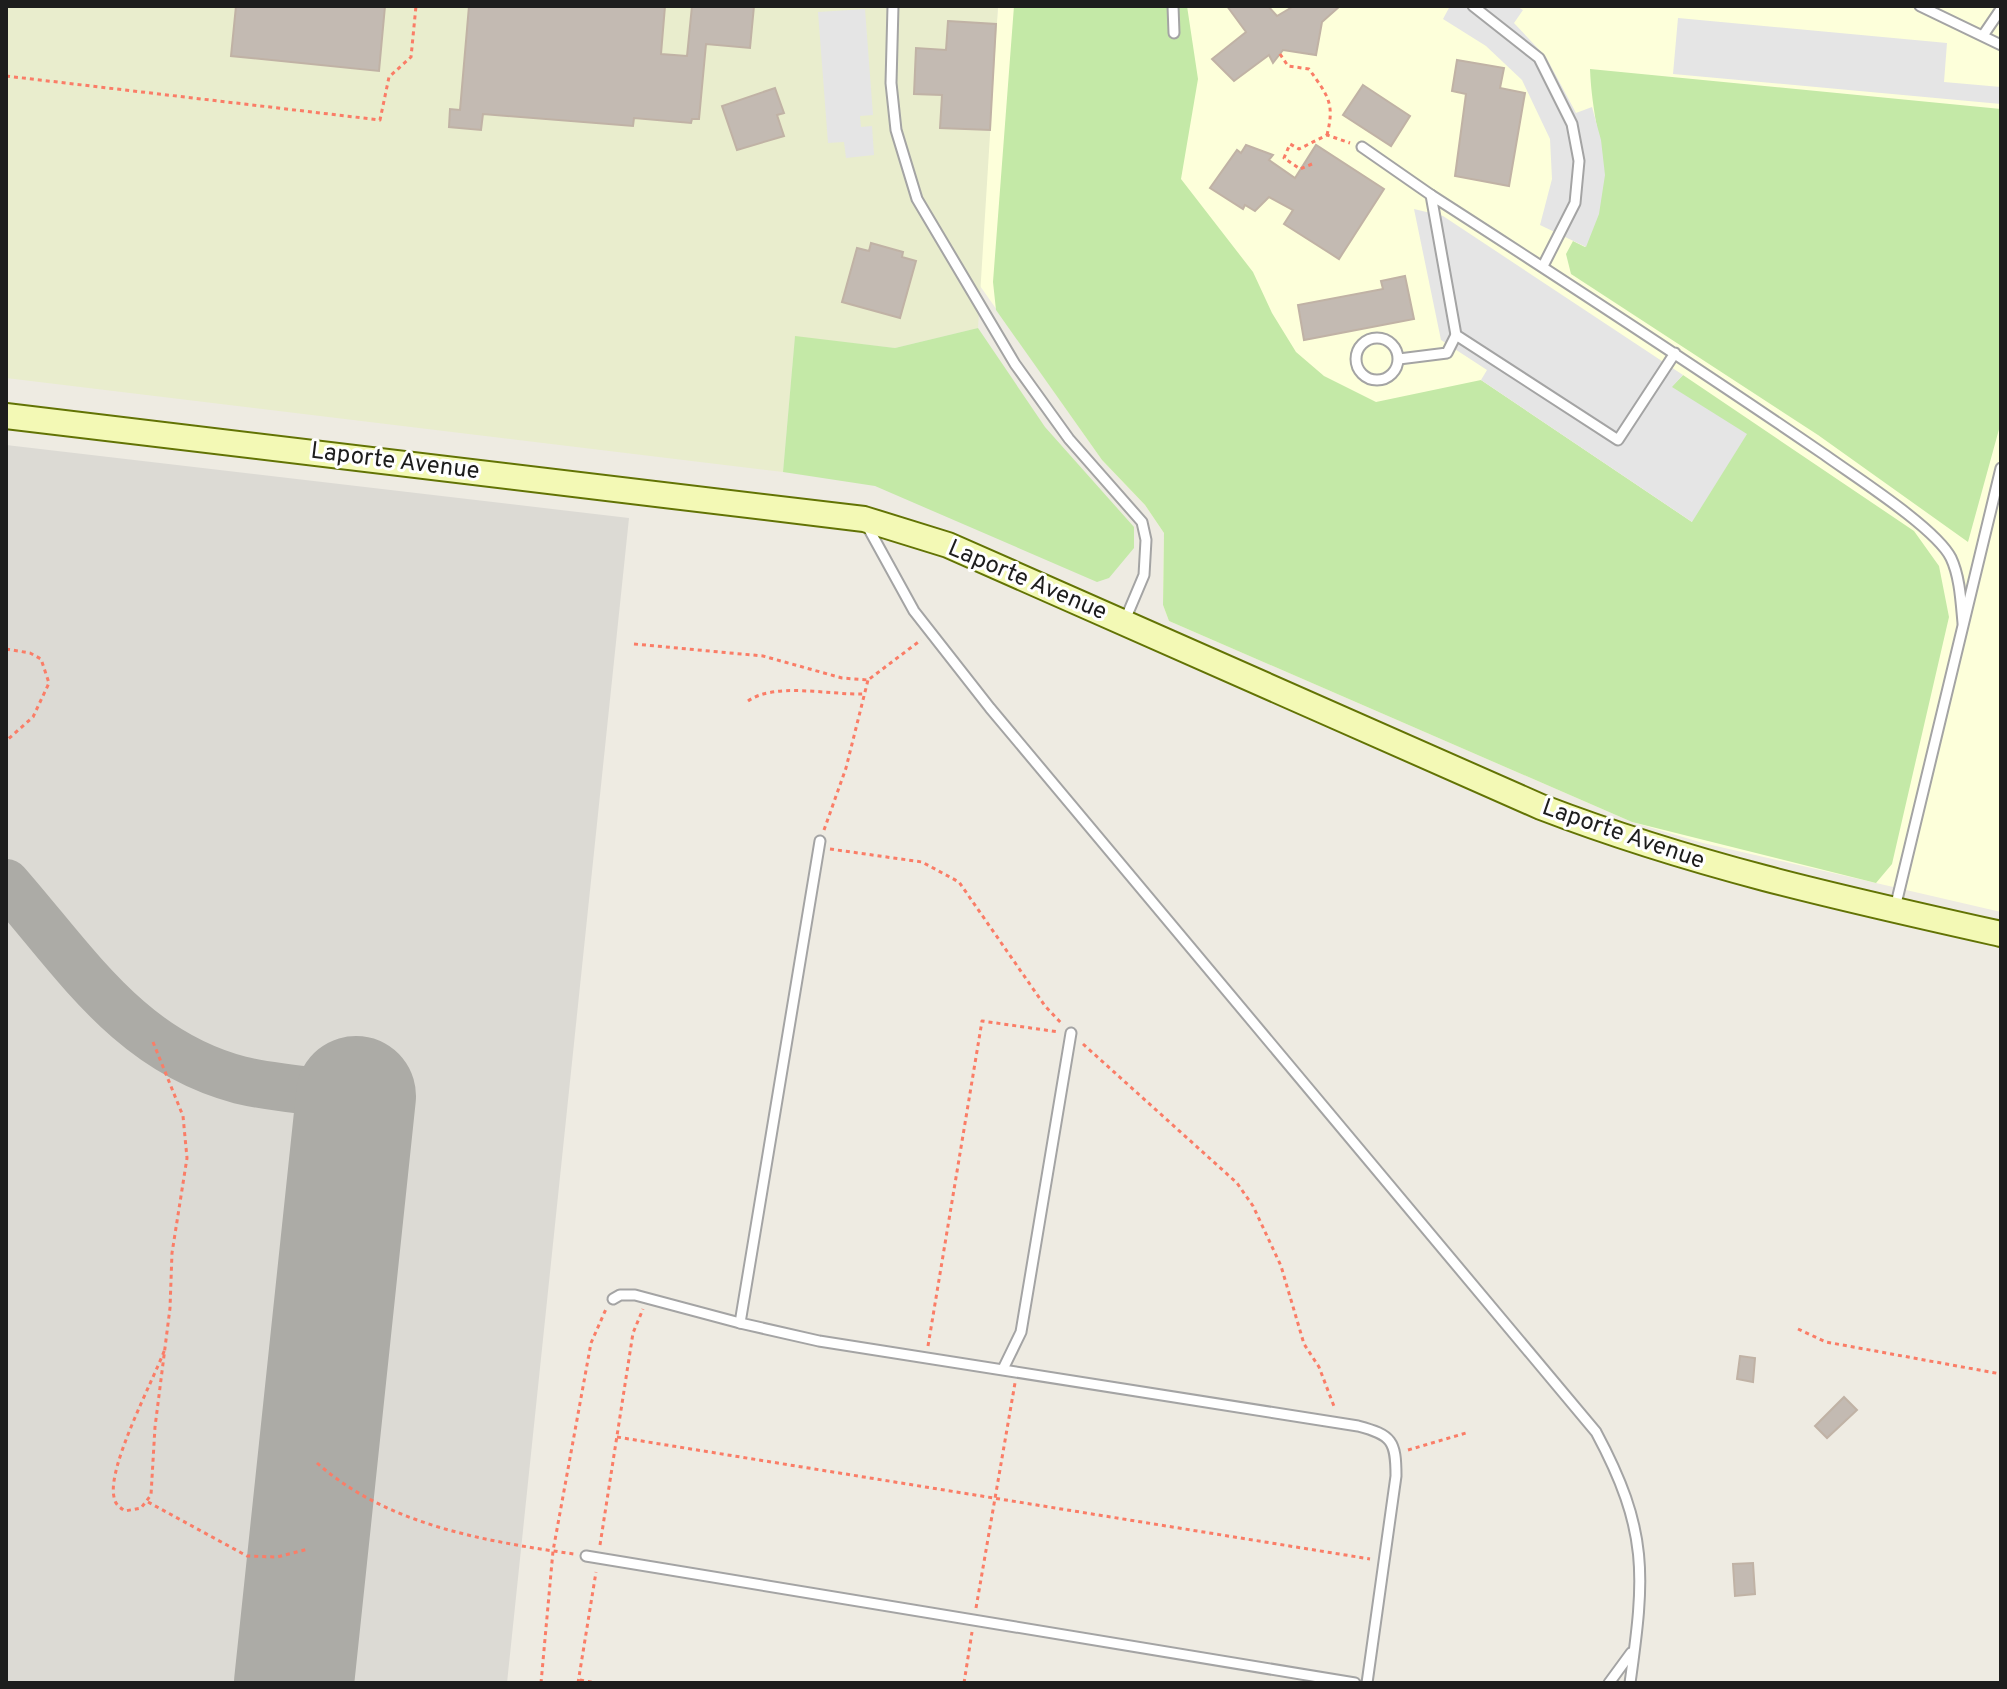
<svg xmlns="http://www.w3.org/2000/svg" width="2007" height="1689" viewBox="0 0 2007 1689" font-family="Overpass,sans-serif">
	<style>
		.education { fill: #fdffda }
		.airport { fill: #dcdad4 }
		.farmland { fill: #e9edcd }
		.grass { fill: #c4e9a7 }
		.parking { fill: #e5e5e5 }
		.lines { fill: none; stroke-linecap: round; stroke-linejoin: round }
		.taxiway { stroke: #acaba6; stroke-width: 48 }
		.runway { stroke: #acaba6; stroke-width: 120 }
		.building { fill: #c3bab2; stroke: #c0b2a5; stroke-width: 2 }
		.lane-casing { stroke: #a4a4a4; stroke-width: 13 }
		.secondary-casing { stroke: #627304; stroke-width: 28 }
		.path { stroke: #fa7d67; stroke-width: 3; stroke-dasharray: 4 4; stroke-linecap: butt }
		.lane { stroke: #fff; stroke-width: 9 }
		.secondary { stroke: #f3f9b5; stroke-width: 24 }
		.labels { text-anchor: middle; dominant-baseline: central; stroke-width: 6; stroke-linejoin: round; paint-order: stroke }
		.street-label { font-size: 24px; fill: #1d1d1d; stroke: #fff }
	</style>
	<rect width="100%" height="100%" fill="#eeebe2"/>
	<!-- education -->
	<path class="education" d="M998,6H2001V912L1703,843L1632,822L1169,621L1163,605L1164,533L1145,505L1102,460L978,283Z"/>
	<!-- airport -->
	<path class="airport" d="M6,445L629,518L507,1683H6Z"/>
	<!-- farmland -->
	<path class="farmland" d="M6,6H998L978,328L895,348L795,337L783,472L6,378Z"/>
	<!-- grass -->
	<g class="grass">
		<path d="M1014,6H1187L1198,79L1181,179L1253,272L1272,313L1296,352L1324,376L1376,402L1481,380L1692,522L1671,387L1683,375L1914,531L1939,566L1949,617L1892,864L1876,883L1632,822L1169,621L1163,605L1164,533L1145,505L1102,460L996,310L993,282Z"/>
		<path d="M1590,69L2001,109V422L1968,542L1818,435L1571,274L1566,254L1573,241L1585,247C1619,169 1593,144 1590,69Z"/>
		<path d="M978,328L1045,427L1134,527V548L1109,578L1097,582L875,486L783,472L795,336L895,348Z"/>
	</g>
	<!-- parking -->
	<g class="parking">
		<path d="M1450,6H1516L1523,10L1514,23L1546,57L1576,113L1592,107L1601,140L1605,175L1599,214L1586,247L1540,225L1552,179L1550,139L1522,80L1486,46L1443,19Z"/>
		<path d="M865,9L873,115L860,116L861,127L872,126L874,155L846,158L844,142L828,143L818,12Z"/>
		<path d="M1678,18L1947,43L1944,82L2001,87V104L1673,74Z"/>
		<path d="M1414,209L1443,216L1683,375L1672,387L1747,434L1692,522L1481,380L1487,370L1441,340Z"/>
	</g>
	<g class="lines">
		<!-- taxiway -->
		<path class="taxiway" d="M6,883C77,964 130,1051 240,1080C277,1089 318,1091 356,1096"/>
		<!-- runway -->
		<path class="runway" d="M294,1683L356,1096"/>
	</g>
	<!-- building -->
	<g class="building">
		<path d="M236,6H385L379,71L231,56Z"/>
		<path d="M469,6H665L661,54L687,56L692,6H754L750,48L706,44L699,119H692L691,123L634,118L633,126L483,114L481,130L449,127L450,109L460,110Z"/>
		<path d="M1227,6H1268L1277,16L1294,6H1340L1322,22L1316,55L1283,50L1273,63L1269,55L1234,81L1212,59L1246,32Z"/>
		<path d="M948,21L996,24L990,130L940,128L942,95L914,94L916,48L946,50Z"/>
		<path d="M1457,60L1504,68L1500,88L1525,93L1509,186L1455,176L1466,94L1452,91Z"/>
		<path d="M1363,85L1410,116L1391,146L1343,115Z"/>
		<path d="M775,88L784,113L777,115L784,136L737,150L722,106Z"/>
		<path d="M1246,145L1273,155L1269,160L1295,178L1316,145L1384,189L1339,259L1284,224L1293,210L1269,197L1255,211L1245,205L1243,209L1210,188L1237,150L1241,153Z"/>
		<path d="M871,243L903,252L902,257L916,261L900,318L842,302L857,248L869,251Z"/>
		<path d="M1405,276L1414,319L1304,340L1298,305L1383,289L1381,281Z"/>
		<path d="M1740,1356L1755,1358L1753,1382L1737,1379Z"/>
		<path d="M1844,1397L1857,1410L1827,1438L1815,1426Z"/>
		<path d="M1753,1563L1755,1594L1735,1596L1733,1564Z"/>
	</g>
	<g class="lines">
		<defs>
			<g id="lane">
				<path d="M893,6L891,83L896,130L917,199L1015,364L1069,439L1142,522L1146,540L1144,575L1125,620"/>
				<path d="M1173,6L1174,33"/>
				<path d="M1473,6L1539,58L1572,124L1579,161L1575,203L1543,266"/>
				<path d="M1920,6L2001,45"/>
				<path d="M1984,34L2001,9"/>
				<path d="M1362,147L1431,195"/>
				<circle cx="1377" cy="359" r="21"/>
				<path d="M1675,353L1618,440L1456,335L1431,195C1563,280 1695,366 1825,455C1854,476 1936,528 1951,558C1960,577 1961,602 1963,623"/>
				<path d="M1399,359L1447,353L1456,335"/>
				<path d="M865,522L914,611L990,708L1596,1432C1649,1531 1645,1575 1630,1683"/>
				<path d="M820,841L740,1323L819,1341L1358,1426C1392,1435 1396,1441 1396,1476L1367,1683"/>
				<path d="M1895,908L2001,468"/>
				<path d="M613,1299L620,1295H635L740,1323"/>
				<path d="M1003,1369L1021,1332L1071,1033"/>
				<path d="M586,1556L1355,1683"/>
				<path d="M1609,1683L1631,1653"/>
			</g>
			<path id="secondary" d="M6,416L864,519L948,545L1541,807C1695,866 1840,898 2001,934"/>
		</defs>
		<!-- lane casing -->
		<use href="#lane" class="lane-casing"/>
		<!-- secondary casing -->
		<use href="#secondary" class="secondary-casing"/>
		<!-- path -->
		<g class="path">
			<path d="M1280,54L1288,66L1309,69C1328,96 1335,103 1327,135"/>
			<path d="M6,76L380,120L389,77L411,57L416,6"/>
			<path d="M1312,164L1300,169L1284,158L1290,144L1299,149L1327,135L1350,143"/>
			<path d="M634,644L763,656L842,678L868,680L921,640"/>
			<path d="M6,649L30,653L41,659L49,683L33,717L6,741"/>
			<path d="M748,701C775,682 829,695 863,694"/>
			<path d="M824,830L846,768L868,680"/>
			<path d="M830,849L922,862L959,882L1045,1006L1063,1025"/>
			<path d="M153,1042L183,1116L187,1158L172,1253L170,1308L155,1427L151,1495L141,1508L125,1511C119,1507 115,1504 114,1497C107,1467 153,1381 165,1349"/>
			<path d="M1083,1044L1237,1183L1253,1206L1281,1266L1304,1344L1319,1367L1335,1409"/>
			<path d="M1798,1329L1826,1342L2001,1374"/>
			<path d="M928,1346L982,1021L1059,1032"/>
			<path d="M617,1437L1370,1559"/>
			<path d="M1408,1450L1466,1433"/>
			<path d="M317,1463C387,1525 484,1541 574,1554"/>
			<path d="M148,1502L247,1556L277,1557L308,1549"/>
			<path d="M600,1545L633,1333L643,1309"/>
			<path d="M976,1608L1015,1383"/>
			<path d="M580,1680L596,1683"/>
			<path d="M541,1683L553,1551L591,1343L606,1309"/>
			<path d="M578,1683L596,1572"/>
			<path d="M964,1683L972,1632"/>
		</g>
		<!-- lane -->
		<use href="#lane" class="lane"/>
		<!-- secondary -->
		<use href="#secondary" class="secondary"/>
	</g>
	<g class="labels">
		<!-- street labels -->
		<g class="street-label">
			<text transform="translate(395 462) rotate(7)">Laporte Avenue</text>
			<text transform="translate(1027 581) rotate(23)">Laporte Avenue</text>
			<text transform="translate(1623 835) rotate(19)">Laporte Avenue</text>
		</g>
	</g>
	<!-- border -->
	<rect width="2007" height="1689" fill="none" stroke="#1d1d1d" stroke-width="16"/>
</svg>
